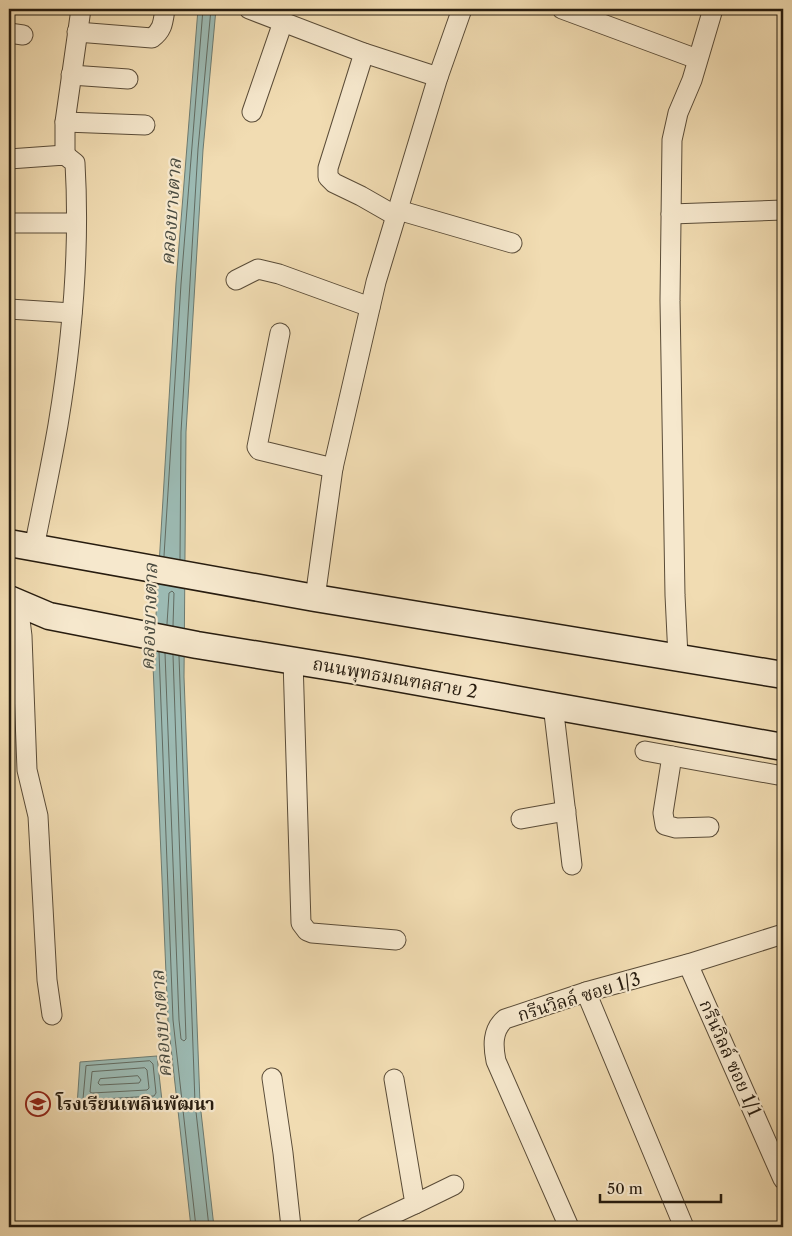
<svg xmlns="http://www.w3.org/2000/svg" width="792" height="1236" viewBox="0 0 792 1236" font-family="'Libre Caslon Text','Noto Serif Thai',serif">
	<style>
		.water { fill: #9cbab3; stroke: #6d7b71 }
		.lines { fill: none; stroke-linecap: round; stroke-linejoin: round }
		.shore { stroke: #626b61; stroke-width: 1 }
		.street-casing { stroke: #5a4c38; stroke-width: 21 }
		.secondary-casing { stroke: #271c0f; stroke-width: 29 }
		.street { stroke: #f6e8cd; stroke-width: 19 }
		.secondary { stroke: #f6e8cd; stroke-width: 26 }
		.labels { text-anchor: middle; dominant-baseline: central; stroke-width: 4.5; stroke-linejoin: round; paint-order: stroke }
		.street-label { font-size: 18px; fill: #271c0f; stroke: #f6e8cd }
		.poi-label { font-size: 18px; font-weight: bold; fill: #271c0f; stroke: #f6e8cd; text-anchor: start }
		.water-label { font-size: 19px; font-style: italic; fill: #4a4b40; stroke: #f6e8cd }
	</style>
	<rect width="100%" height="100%" fill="#f1dcb2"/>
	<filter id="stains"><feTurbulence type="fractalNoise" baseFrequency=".004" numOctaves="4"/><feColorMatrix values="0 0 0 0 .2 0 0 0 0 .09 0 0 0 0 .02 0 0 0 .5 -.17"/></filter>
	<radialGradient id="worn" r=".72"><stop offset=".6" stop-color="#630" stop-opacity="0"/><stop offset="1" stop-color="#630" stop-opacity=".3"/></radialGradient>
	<!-- water -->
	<g class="water">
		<path d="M198,9H216L203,150L186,432L184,677L200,1103L214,1227H191L168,1021L153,665L176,283Z"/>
		<path d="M157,1056L162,1101L77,1106L80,1062Z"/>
	</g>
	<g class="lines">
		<!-- shore -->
		<g class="shore">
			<path d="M164,556L181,284L203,9"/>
			<path d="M180,559L181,432L198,149L211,9"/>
			<path d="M167,624L169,593L172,591L174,593L173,626"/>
			<path d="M159,652L173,1020L196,1227"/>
			<path d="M165,653L179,1020L181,1039L184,1041L186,1039L173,655"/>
			<path d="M179,656L195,1103L209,1227"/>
			<path d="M150,1061L153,1064L156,1093L154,1096L86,1100L83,1099L86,1066Z"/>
			<path d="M145,1068L147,1070L149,1088L147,1090L92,1093L90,1092L92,1072Z"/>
			<path d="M138,1076L141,1080L139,1083L100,1085L98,1083L100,1079Z"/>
		</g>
		<defs>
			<g id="street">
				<path d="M249,9L364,53L438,77"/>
				<path d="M562,9L697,59"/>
				<path d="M77,32L152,38C163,30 163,22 165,9"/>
				<path d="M9,33L23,35"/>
				<path d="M364,53L328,168V177L334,183L361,196L396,216"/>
				<path d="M71,75L128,79"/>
				<path d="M252,112L283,22"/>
				<path d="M65,122L145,125"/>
				<path d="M65,155V122L81,9"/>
				<path d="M9,159L65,155L75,163C80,248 72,341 58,425C51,466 42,507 34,548"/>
				<path d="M398,210L512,243"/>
				<path d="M671,214L783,210"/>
				<path d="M9,223H76"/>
				<path d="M236,280L258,269L279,274L370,307"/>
				<path d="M9,309L72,313"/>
				<path d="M280,333L257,447L259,450L333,468"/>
				<path d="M315,598L333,468L376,282L438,77L462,9"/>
				<path d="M19,612L22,636L27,770L38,816L47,980L52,1015"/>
				<path d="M678,657L675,595L670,301L672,140L678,113L692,80L713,9"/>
				<path d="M293,660L301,923L307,931L312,933L396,940"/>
				<path d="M553,705L572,865"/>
				<path d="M645,751L783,776"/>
				<path d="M672,756L663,813L665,825L676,828L709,827"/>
				<path d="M521,819L566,811"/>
				<path d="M688,964L783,1179"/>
				<path d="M586,992L684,1227"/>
				<path d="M272,1078L283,1153L291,1227"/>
				<path d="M415,1204L454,1185"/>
				<path d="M366,1227L415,1204L394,1079"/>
				<path d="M569,1227L496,1061C493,1046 492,1030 505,1019L586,992L688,964L783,934"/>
			</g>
			<g id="secondary">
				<path d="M9,543L315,598L783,675"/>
				<path d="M9,599L49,616L197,645L357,671L783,747"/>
			</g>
		</defs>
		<!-- street casing -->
		<use href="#street" class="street-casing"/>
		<!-- secondary casing -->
		<use href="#secondary" class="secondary-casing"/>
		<!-- street -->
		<use href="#street" class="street"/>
		<!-- secondary -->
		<use href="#secondary" class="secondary"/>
	</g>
	<!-- icons -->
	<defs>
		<symbol id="school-ring" viewBox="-11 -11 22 22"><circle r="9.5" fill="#f6e8cd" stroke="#8f2418" stroke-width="1.5"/><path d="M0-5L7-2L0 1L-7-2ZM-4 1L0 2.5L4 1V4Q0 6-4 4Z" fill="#8f2418"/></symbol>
	</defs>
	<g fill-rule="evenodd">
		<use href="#school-ring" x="24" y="1090" width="28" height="28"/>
	</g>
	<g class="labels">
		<!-- street labels -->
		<g class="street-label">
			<text transform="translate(395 678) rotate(10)">ถนนพุทธมณฑลสาย 2</text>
			<text transform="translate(579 997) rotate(-17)">กรีนวิลล์ ซอย 1/3</text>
			<text transform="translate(730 1058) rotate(66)">กรีนวิลล์ ซอย 1/1</text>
		</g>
		<!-- poi labels -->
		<g class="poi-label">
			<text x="56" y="1104">โรงเรียนเพลินพัฒนา</text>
		</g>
		<!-- water labels -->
		<g class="water-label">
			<text transform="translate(171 212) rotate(-86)">คลองบางตาล</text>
			<text transform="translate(149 617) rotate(-88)">คลองบางตาล</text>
			<text transform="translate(161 1024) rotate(-94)">คลองบางตาล</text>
		</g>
	</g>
	<!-- margin -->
	<rect width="792" height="1236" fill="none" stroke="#f1dcb2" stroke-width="30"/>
	<rect x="10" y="10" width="772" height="1216" fill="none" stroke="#271c0f" stroke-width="2.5"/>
	<rect x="15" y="15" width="762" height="1206" fill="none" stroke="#271c0f"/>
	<!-- scale -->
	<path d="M600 1194v8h121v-8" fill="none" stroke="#271c0f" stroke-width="2.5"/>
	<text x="607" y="1194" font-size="15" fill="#271c0f" stroke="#f6e8cd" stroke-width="4" paint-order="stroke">50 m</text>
	<rect width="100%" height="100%" filter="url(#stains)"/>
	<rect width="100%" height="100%" fill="url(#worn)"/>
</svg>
